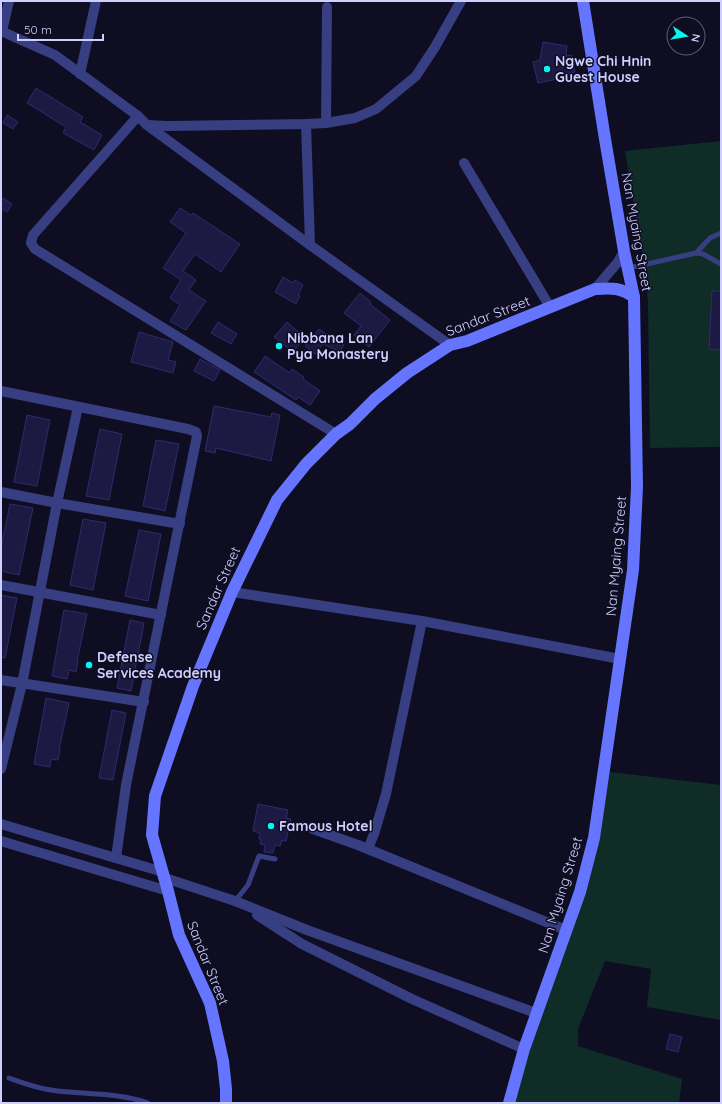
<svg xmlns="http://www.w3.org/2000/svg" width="722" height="1104" viewBox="0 0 722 1104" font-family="Quicksand,sans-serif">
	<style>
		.green { fill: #102c27 }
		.building { fill: #1c1943; stroke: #2f2b6f }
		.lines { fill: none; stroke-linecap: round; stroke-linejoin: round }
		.lane { stroke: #373e81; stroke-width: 5 }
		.street { stroke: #373e81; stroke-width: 10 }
		.secondary { stroke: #6575ff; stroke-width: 12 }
		.poi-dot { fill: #00f9f0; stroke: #0e0d22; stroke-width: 1.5 }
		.labels { text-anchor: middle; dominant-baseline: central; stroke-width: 3; stroke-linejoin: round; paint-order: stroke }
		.poi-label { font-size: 14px; font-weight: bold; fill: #cecfff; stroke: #0e0d22; text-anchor: start }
		.street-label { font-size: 14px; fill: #cecfff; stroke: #0e0d22 }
	</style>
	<rect width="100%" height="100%" fill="#0e0d22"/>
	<!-- green -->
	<g class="green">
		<path d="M721,141V447L650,448L648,302L643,260L625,151Z"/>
		<path d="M610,772L721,785V1020L647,1007L651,969L605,961L578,1029V1046L682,1079L679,1103H512L598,844Z"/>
	</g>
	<!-- building -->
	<g class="building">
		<path d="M543,42L567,46L566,56L571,55L575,72L562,75V78L538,83L533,62L540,60Z"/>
		<path d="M36,88L83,117L80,122L102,135L94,150L63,133L66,127L27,103Z"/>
		<path d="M7,115L18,122L13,129L3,123Z"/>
		<path d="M1,197L12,204L7,212L1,208Z"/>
		<path d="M180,208L191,215L193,213L240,244L221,272L195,254L183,271L196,280L189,290L206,301L186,330L170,321L180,305L170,298L181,280L163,268L186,233L170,222Z"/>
		<path d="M283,277L293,283L295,280L303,285L298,295L300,296L296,304L275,292Z"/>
		<path d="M712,291H721V350L709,349Z"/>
		<path d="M360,293L371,302L370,304L390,320L369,347L354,335L361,326L344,313Z"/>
		<path d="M218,322L237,334L231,344L211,333Z"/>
		<path d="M287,322L305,338L293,352L274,337Z"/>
		<path d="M319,329L326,334L344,344L340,352L323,344L315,354L305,346Z"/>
		<path d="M139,332L173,342L168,360L176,362L173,373L131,362Z"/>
		<path d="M265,356L290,373L292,369L304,377L303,379L320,391L310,405L298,397L296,400L254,372Z"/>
		<path d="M200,359L220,370L214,381L194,371Z"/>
		<path d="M214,406L271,417L272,413L280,415L271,461L216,448L215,453L205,451Z"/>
		<path d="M27,415L50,420L37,486L14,482Z"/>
		<path d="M100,429L122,434L109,500L86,496Z"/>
		<path d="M156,440L179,444L165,511L143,506Z"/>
		<path d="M10,504L33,508L19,575L1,571V548Z"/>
		<path d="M83,519L106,523L93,590L70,585Z"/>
		<path d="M139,530L161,534L148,601L125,596Z"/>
		<path d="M1,595L17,598L5,658L1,657Z"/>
		<path d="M64,610L87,614L77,661H78L76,672L69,670L67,679L52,676Z"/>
		<path d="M130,620L144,623L131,691L117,688Z"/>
		<path d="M46,698L69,703L59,750H60L58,760L51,759L50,767L34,764Z"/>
		<path d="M112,710L126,713L113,780L99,778Z"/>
		<path d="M258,804L288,810L286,818L291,819L286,841L282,840L280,846L275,845L273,853L264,852L265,845L260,844L261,839H259L260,833L253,831Z"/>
		<path d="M670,1034L682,1037L678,1052L666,1049Z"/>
	</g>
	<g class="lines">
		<!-- lane -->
		<g class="lane">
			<path d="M696,253L710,238L721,233"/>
			<path d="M629,268L696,253L703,254L721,264"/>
			<path d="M235,901L248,885L259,856L275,859"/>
			<path d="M9,1078C23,1083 36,1088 51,1090C83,1095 117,1092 148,1103"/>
		</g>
		<!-- street -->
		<g class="street">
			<path d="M1,31L55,55L138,116L147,125L310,245L450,345"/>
			<path d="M2,31L9,1"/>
			<path d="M80,74L96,1"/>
			<path d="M138,116L33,235L31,243L35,249L336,434"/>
			<path d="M326,123L327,7"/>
			<path d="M306,124L310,245"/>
			<path d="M147,125L168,126L306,124L326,123L355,118L376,109L416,76L435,47L461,1"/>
			<path d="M464,163L550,307"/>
			<path d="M595,289L618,262L624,251"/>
			<path d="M1,391L188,429L196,432L197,436L126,785L116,858"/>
			<path d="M1,492L57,503L180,524"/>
			<path d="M1,585L161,615"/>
			<path d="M232,592L422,621L620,659"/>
			<path d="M1,680L144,702"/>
			<path d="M1,769L22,684L57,503L78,407"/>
			<path d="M1,824L163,872"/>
			<path d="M313,829L358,845L566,930"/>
			<path d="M1,841L168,891"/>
			<path d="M368,849L374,834L386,794L422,621"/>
			<path d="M165,878L235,901L307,930L536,1013"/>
			<path d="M257,915L302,944L412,999L524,1049"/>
		</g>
		<!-- secondary -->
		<g class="secondary">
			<path d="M226,1103V1089L223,1061L210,1003L179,935L168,891L152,835L155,796L193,686L232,592L277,500L306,464L336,434L350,424L375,399L407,373L450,345L467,341L595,289C611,288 620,287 634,297"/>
			<path d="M509,1103L524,1049L580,892L594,838L633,570L637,487L634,297L624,251L605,139L583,1"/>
		</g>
	</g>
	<!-- markers -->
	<g class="poi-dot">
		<circle cx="547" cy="69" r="4"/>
		<circle cx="279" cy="346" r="4"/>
		<circle cx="89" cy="665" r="4"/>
		<circle cx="271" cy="826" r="4"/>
	</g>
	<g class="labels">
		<!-- poi labels -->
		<g class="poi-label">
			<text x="555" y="61">Ngwe Chi Hnin<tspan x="555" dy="16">Guest House</tspan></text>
			<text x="287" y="338">Nibbana Lan<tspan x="287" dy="16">Pya Monastery</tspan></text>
			<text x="97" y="657">Defense<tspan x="97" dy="16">Services Academy</tspan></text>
			<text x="279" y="826">Famous Hotel</text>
		</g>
		<!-- street labels -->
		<g class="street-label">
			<text transform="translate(637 232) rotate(80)">Nan Myaing Street</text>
			<text transform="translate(488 316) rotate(-21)">Sandar Street</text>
			<text transform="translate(616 556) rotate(-85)">Nan Myaing Street</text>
			<text transform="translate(218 588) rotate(-66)">Sandar Street</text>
			<text transform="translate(560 895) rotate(-73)">Nan Myaing Street</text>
			<text transform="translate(208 963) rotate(68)">Sandar Street</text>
		</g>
	</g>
	<!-- border -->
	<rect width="722" height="1104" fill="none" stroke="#cecfff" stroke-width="4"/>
	<!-- north arrow -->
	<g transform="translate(686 36) rotate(102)"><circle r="19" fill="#0e0d22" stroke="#5b5b7a"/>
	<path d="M0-3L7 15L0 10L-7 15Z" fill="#00f9f0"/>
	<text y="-6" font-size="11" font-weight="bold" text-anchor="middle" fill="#cecfff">N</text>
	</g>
	<!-- scale -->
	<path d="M18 34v6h85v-6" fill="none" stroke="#cecfff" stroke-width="2"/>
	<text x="24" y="34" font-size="12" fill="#cecfff" stroke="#0e0d22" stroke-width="3" paint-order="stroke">50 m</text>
</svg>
